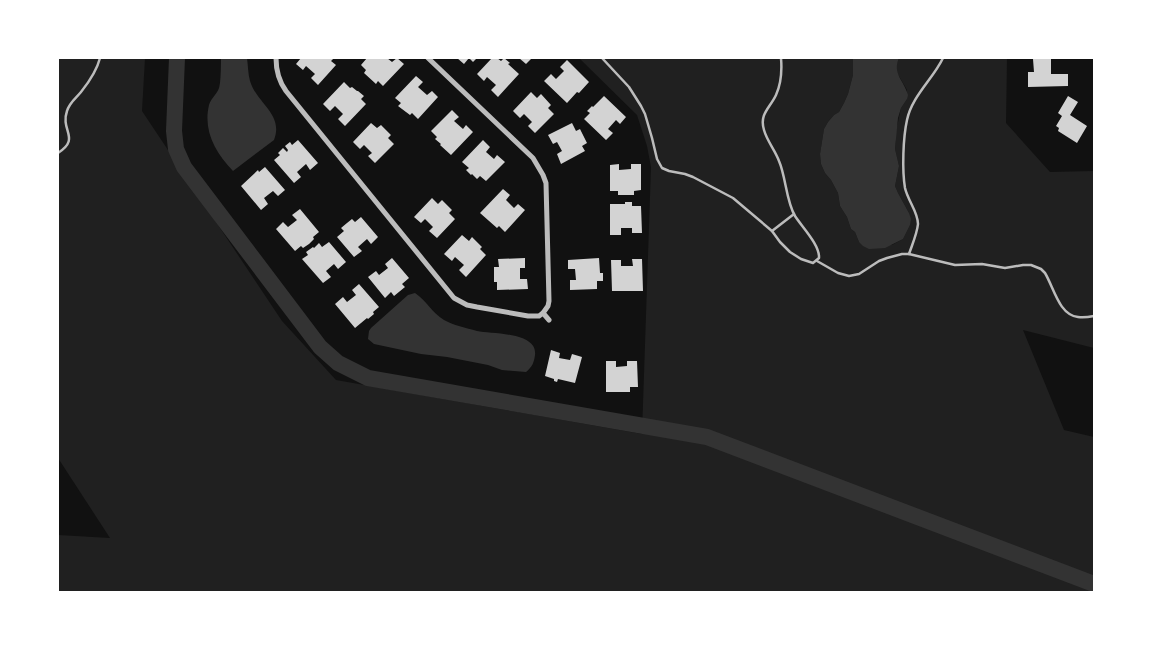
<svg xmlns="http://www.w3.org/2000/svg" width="1152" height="650" viewBox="0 0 1152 650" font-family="'Times New Roman',serif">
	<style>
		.green { fill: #202020 }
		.water { fill: #333 }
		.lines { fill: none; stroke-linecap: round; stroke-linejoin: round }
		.river { stroke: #333; stroke-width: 16 }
		.building { fill: #d3d3d3 }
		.service { stroke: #bcbcbc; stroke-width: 2.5 }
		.minor { stroke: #bcbcbc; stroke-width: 5 }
	</style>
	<rect width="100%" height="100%" fill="#111"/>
	<!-- green -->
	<path class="green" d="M58,58H145L142,111L282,321L336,380L642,434L651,167L647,146L637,115L579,58H853V75L848,94L844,103L839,112L834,115L828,122L824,129L820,154L821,164L825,173L831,180L838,193L840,206L847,217L851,229L855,232L859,242L892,245L903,239L910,225L909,213L898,193L895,186L899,166L895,149L896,141L895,136L901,108L907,99V90L896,71L897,63L899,58H1007L1006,123L1050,172L1094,171V348L1023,330L1064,430L1094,437V592H58V535L110,538L58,458Z"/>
	<!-- water -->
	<g class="water">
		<path d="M221,58H247C248,65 248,74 250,81C257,104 284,114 274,140L233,171C215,152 203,131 209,105C211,98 217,94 219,88C221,83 221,63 221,58Z"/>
		<path d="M853,58H899C892,74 904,80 908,95L907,99L901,108L898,118L895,149L899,166L895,186L898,193L909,213L911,219L910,225L903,239L885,248L869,249L863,246L859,242L855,232L851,229L847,217L840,206L838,193L831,180L825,173L821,164L820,154L824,129L828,122L834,115L839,112L844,103L848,94L853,75Z"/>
		<path d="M415,293C426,300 432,313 444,320C453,325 466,328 477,331C492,334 538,332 535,355C534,363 532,367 526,372L502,370L488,365L447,357L421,354L374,344L368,339L369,331L371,328L408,295Z"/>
	</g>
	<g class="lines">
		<!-- river -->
		<path class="river" d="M177,58L174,131L176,149L184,167L320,347L338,363L368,378L707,437L1094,584"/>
	</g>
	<!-- building -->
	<g class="building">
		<path d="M301,58H334L331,61L336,65L318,85L311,78L315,74L306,66L303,70L296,64Z"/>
		<path d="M367,58H387L392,62L397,58L404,64L383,86L378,81L376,84L364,73L366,70L361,65Z"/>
		<path d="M457,58H477L473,62L469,58L464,64Z"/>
		<path d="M492,58H497L501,61L504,58L510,63L508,64L519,74L498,97L491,90L496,85L487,77L484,81L477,74Z"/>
		<path d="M519,58H532L526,64Z"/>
		<path d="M1051,58V74H1068V86L1028,87V72H1034L1033,59Z"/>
		<path d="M567,60L589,82L579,93L577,92L567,103L544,81L551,74L556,79L564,71L560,67Z"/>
		<path d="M416,76L423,82L418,87L427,95L432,91L438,97L418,119L412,113L410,115L398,106L401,103L395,98Z"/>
		<path d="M344,82L350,88L352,87L357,91H358L364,96L361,99L366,104L345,126L338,119L343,114L335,106L330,111L323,104Z"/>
		<path d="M531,92L537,98L541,94L551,105L548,108L554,114L535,133L528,126L532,122L524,114L520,118L513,111Z"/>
		<path d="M604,96L626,117L620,124L616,120L608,129L613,133L606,140L584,119L590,113L587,111L592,106L593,107Z"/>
		<path d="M1068,96L1078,102L1070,115L1087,126L1077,143L1058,131L1059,128L1056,126L1062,116L1058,113Z"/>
		<path d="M452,110L459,117L454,121L463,129L466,125L473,132L451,155L440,145L441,144L435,139L437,137L431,131Z"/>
		<path d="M371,123L377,128L381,125L391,135L388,138L394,144L375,163L368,156L372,153L364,145L360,149L353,142Z"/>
		<path d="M572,123L576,131L580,129L587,143L582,146L585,151L561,164L557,154L562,151L557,142L553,144L548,135Z"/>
		<path d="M298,140L318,163L310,170L306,164L297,172L301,177L294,183L274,160L280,155L278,153L283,148L287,152L288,150L285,146L290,142L292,145Z"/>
		<path d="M483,140L490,147L486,152L494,159L497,155L505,162L486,181L480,176L477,179L472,174L471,175L466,170L469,168L462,162Z"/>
		<path d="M619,164V170L631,169V164H641V190L634,191V195H618V191H610V165Z"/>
		<path d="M265,167L285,190L278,196L273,191L264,198L268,204L261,210L241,186L258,170L259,172Z"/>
		<path d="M503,189L510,195L506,200L514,208L518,204L525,210L505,232L499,226L497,228L480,213Z"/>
		<path d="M432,198L438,204L442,200L452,210L449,213L455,219L437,238L429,231L433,227L425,219L421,223L414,217Z"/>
		<path d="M625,202H632V206H641L642,233H632V228H621V235H610V204H625Z"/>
		<path d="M300,209L319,232L313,237L314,239L309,244L303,248L301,246L295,251L276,229L283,222L288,227L297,220L292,215Z"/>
		<path d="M361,217L378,237L371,244L367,239L358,247L362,251L354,257L337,237L344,231L341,228L347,223L352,219L355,222Z"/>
		<path d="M462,235L469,241L472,237L482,247L480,249L486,255L466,277L459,270L464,265L455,257L452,261L444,254Z"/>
		<path d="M329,242L346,262L338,269L334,264L326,271L331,277L323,283L302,259L308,255L306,252L313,247L314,248L319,243L322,247Z"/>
		<path d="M392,258L409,278L402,284L405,287L394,296L391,292L385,298L368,277L376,271L379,275L388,268L385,264Z"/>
		<path d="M525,258V268H520V279H527L528,289L497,290V282H494V267H499L498,259Z"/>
		<path d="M599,258L600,273H603V281H597V289L570,290V280H576L575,269H568V260Z"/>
		<path d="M632,259H642L643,291H612L611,260H621V266H633Z"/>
		<path d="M359,284L379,307L373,312L374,314L368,319L367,318L355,328L335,304L343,297L347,302L356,295L352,290Z"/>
		<path d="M551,350L560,353L559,358L570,360L572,354L582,357L575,383L558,379L557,382L554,381V379L545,376Z"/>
		<path d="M606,361H616V367L627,366V361H637L638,387H630V392H606Z"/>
	</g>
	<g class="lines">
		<!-- service -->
		<g class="service">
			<path d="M602,58L629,87L641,106L645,114L652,138L657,159L662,168L669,171L685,174L693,177L733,198L772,231L780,242L790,252L801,259L813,263L819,258C820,245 802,227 795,216C786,201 786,177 779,161C775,150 767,141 764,130C759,114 770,108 776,95C781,84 782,70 781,58"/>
			<path d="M58,153C81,138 60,131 67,111C69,103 76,98 81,92C89,82 97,70 100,58"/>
			<path d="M772,231L794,214"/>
			<path d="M909,254C912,245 917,234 918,224C918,212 908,201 905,188C902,170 903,138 907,120C912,96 933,79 943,58"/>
			<path d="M817,261L838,273L849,276L859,274L879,261L887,258L902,254H909L955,265L982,264L1005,268L1023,265H1031L1041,269L1045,273C1054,288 1059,315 1078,317C1084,318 1089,317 1094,316"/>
		</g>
		<!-- minor -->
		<g class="minor">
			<path d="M276,58C276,70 278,80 286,91L454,298L467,305L477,307L528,316H539L543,313"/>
			<path d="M428,58L533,158L543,175L546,183L549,301L548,306L543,313L549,320"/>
		</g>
	</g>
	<!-- border -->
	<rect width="1152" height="650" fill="none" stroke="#ffffff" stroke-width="118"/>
</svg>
